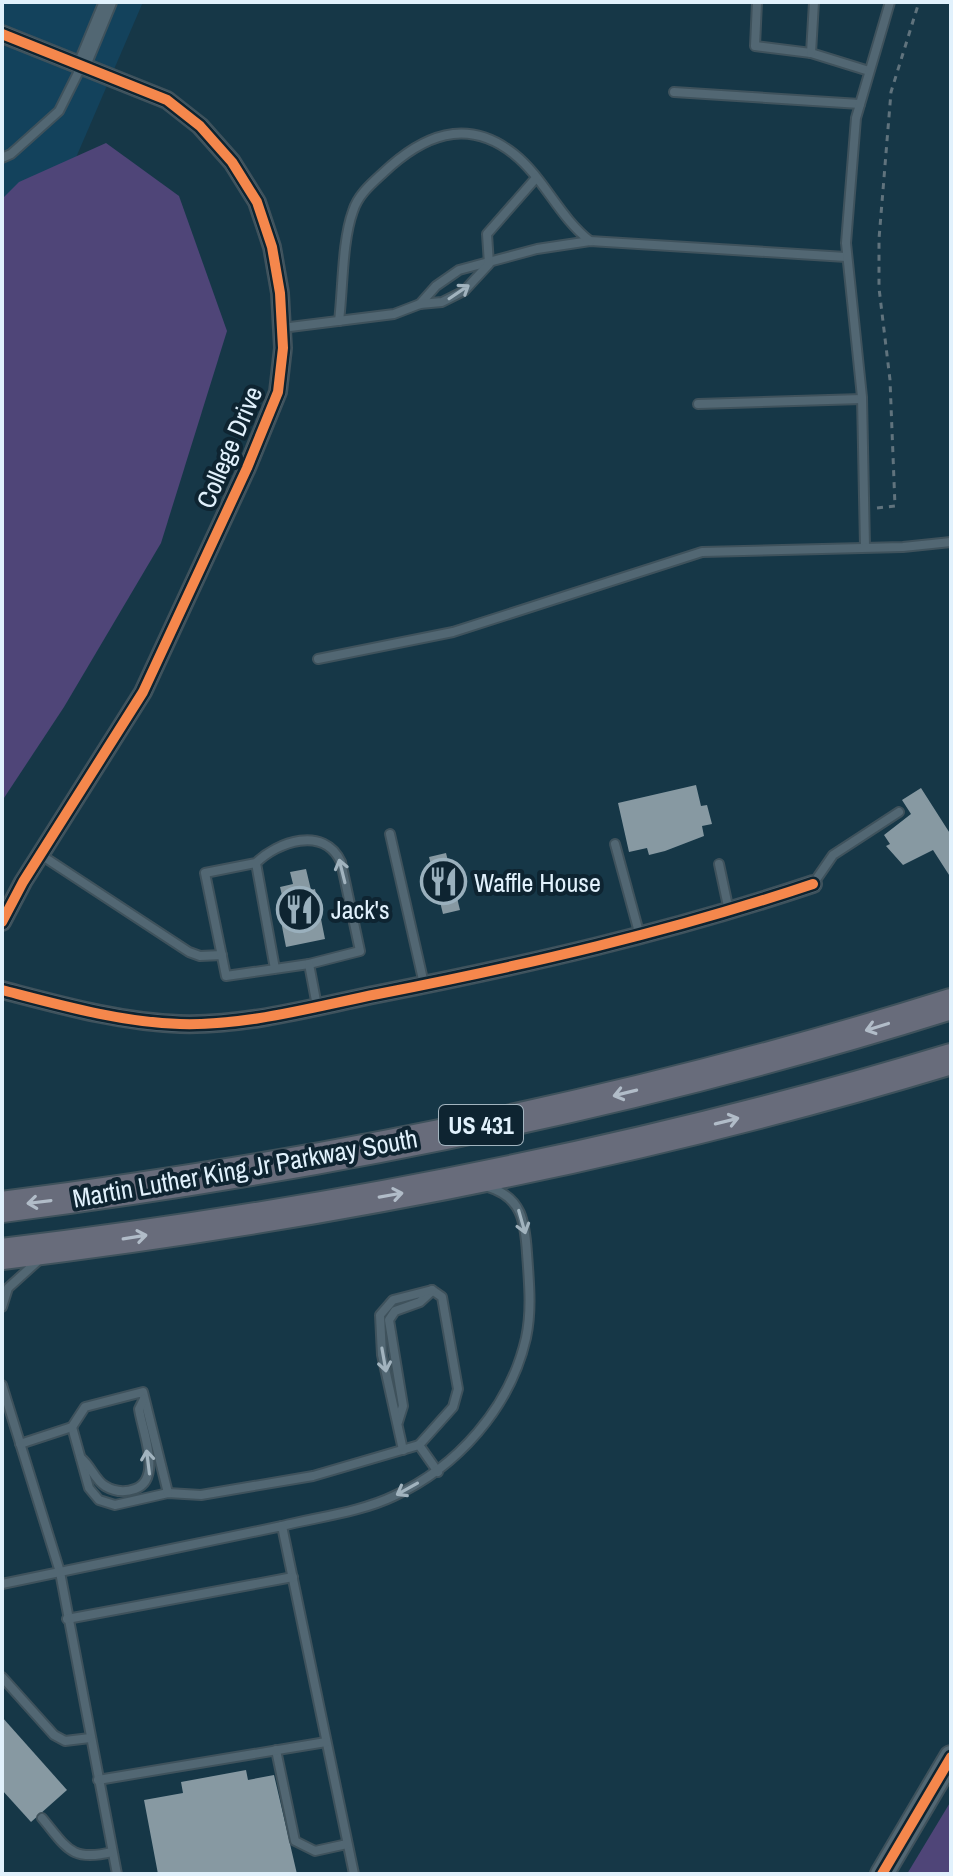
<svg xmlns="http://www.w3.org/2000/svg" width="953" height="1876" viewBox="0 0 953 1876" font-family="'Archivo Narrow',sans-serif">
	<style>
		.built { fill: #13425c }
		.green { fill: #4f4578 }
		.building { fill: #8799a2 }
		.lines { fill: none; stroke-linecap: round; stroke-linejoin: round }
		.lane-casing { stroke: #3f525c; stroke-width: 12 }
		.street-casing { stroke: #3f525c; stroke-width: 20 }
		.secondary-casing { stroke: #3f525c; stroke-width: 26 }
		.highway-casing { stroke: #3f525c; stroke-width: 34 }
		.path { stroke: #60737d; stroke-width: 3; stroke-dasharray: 6 6; stroke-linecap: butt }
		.lane { stroke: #526773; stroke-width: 8 }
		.street { stroke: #526773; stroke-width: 16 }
		.secondary { stroke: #526773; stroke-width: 22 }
		.highway { stroke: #686c7b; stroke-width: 30 }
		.cycleway-casing { stroke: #0e2431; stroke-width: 15 }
		.cycleway { stroke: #f5874c; stroke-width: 10 }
		.oneway { stroke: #a1b3be }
		.oneway2 { stroke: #b1bcc8 }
		.labels { text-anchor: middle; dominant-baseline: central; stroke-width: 8; stroke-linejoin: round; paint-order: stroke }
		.shield { fill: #0e2431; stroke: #a2b4bf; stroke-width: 2 }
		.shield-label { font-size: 24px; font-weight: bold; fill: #e1f1fc }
		.street-label { font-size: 26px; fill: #e1f1fc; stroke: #0e2431 }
		.poi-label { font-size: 26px; fill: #e1f1fc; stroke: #0e2431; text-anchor: start }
	</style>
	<rect width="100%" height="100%" fill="#163747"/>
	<!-- built -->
	<path class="built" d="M2,2H143L56,204L2,283Z"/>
	<!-- green -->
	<g class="green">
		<path d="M106,143L179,196L227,331L161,543L64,707L2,801V199L19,182Z"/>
		<path d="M951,1801V1874H907Z"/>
	</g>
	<!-- building -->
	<g class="building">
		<path d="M696,785L701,806L707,805L712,824L702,826L704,836L665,851L649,855L647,848L629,852L618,803Z"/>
		<path d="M921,788L951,835V878L933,850L903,865L886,846L890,844L884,835L911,814L902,800Z"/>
		<path d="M446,853L460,910L443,914L429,857Z"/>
		<path d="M306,869L311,890L315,889L325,939L286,947L278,906L284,904L280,887L293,884L290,872Z"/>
		<path d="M2,1717L67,1790L31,1822L2,1790Z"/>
		<path d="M246,1770L248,1780L274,1775L297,1874H158L144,1800L183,1793L181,1782Z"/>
	</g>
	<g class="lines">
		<defs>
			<g id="lane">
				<path d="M757,2L755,46L811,53L869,71"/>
				<path d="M811,53L814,2"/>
				<path d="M674,92L860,104"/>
				<path d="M2,158L11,154L59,111L82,65"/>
				<path d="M420,304L436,286L459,270L537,249L590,241L846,257"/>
				<path d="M339,321C343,289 342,241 353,211C358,195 371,184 383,173C422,136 466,116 514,154C544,178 559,217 590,241"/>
				<path d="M282,328L394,314L420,304L442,302L464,291L489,264L487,234L536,178"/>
				<path d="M698,404L862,399"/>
				<path d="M865,547L862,397L846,243L856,118L890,2"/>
				<path d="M318,659L453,632L702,552L903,547L951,542"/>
				<path d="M390,834L424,984"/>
				<path d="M615,844L640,936"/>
				<path d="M41,855L189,952L200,956L222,955"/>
				<path d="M256,863L205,873L226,976L309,964L360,951L341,862C324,825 277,842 256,863L275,969"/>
				<path d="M719,864L729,911"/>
				<path d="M813,884L833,855L899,812"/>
				<path d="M309,964L317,1006"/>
				<path d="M432,1290L442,1297L458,1389L453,1407L419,1445L438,1472"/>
				<path d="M2,1307L8,1288L40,1259"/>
				<path d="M2,1385L60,1572L117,1874"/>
				<path d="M398,1422L403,1406L389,1320L395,1311L420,1302L432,1291"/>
				<path d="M72,1427L89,1488L99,1500L115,1505L168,1493L201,1495L313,1476L419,1445"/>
				<path d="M20,1444L72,1427L85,1407L143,1392L168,1493"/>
				<path d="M403,1450L382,1355L380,1315L393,1300L432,1290"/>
				<path d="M81,1458C91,1466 95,1480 105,1486C115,1492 124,1493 135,1489C163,1479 142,1431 139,1409L144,1399"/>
				<path d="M282,1526C318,1517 361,1512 394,1496C457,1467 510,1408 526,1338C532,1310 529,1282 527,1253C525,1222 522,1197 488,1187"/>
				<path d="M2,1584L282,1526L354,1874"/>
				<path d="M67,1619L293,1577"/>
				<path d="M2,1677L54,1735L65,1741L90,1738"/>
				<path d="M276,1750L295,1841L315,1851L347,1844"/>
				<path d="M98,1780L326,1742"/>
				<path d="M42,1818C67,1848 71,1862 112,1852"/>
			</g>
			<g id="street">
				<path d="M2,34L167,100L200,126L232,162L257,202L272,247L280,293L283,348L278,392L247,468L143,692L23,882L2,922"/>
				<path d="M82,65L108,2"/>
				<path d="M2,990C60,1005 120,1022 180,1024C247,1026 313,1007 378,994C526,965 670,932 813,884"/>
			</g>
			<path id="secondary" d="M882,1874L951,1757"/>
			<g id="highway">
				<path d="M2,1207C322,1166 643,1101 951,1004"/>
				<path d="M2,1254C323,1215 641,1153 951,1059"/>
			</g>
		</defs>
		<!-- lane casing -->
		<use href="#lane" class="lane-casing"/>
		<!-- street casing -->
		<use href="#street" class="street-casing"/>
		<!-- secondary casing -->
		<use href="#secondary" class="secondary-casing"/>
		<!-- highway casing -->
		<use href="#highway" class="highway-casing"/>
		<!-- path -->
		<path class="path" d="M877,508L895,506L890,380L879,288V239L891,92L919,2"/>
		<!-- lane -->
		<use href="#lane" class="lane"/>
		<!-- street -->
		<use href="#street" class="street"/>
		<!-- secondary -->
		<use href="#secondary" class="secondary"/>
		<!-- highway -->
		<use href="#highway" class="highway"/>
		<defs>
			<g id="cycleway">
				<path d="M2,34L167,100L200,126L232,162L257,202L272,247L280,293L283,348L278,392L247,468L143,692L23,882L2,922"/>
				<path d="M2,990C60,1005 120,1022 180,1024C247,1026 313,1007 378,994C526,965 670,932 813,884"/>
				<path d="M882,1874L951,1757"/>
			</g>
		</defs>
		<!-- cycleway casing -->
		<use href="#cycleway" class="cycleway-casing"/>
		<!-- cycleway -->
		<use href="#cycleway" class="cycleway"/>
	</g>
	<!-- one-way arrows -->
	<defs><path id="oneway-shaft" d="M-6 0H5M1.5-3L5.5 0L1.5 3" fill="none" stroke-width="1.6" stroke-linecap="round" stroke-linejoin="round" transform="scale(2)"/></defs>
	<g class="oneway">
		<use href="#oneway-shaft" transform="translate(459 292) rotate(-34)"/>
		<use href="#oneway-shaft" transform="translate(342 871) rotate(-104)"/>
		<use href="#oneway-shaft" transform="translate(522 1222) rotate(74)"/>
		<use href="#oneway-shaft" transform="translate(384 1360) rotate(80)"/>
		<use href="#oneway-shaft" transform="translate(148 1462) rotate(-97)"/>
		<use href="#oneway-shaft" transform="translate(407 1489) rotate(151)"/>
	</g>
	<g class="oneway2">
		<use href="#oneway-shaft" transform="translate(877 1027) rotate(163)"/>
		<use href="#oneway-shaft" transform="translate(625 1093) rotate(166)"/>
		<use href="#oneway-shaft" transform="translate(727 1121) rotate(-14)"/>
		<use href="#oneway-shaft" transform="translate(391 1195) rotate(-10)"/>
		<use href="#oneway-shaft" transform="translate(39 1202) rotate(173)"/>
		<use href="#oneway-shaft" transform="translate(135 1237) rotate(-9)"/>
	</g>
	<!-- icons -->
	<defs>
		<symbol id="restaurant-ring" viewBox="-11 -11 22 22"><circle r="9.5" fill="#0e2431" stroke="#9ab0bd" stroke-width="1.5"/><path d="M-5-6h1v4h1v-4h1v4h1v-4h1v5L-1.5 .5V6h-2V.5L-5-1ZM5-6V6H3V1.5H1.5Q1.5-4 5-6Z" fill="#9ab0bd"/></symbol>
	</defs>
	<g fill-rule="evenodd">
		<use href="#restaurant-ring" x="418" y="856" width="51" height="51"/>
		<use href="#restaurant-ring" x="274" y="884" width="51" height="51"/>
	</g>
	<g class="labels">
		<!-- shield labels -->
		<rect class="shield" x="439" y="1105" width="84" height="40" rx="6"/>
		<g class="shield-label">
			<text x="481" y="1125">US 431</text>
		</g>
		<!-- street labels -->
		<g class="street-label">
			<text transform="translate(229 447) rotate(-67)">College Drive</text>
			<text transform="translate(245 1168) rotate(-10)">Martin Luther King Jr Parkway South</text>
		</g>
		<!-- poi labels -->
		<g class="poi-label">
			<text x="474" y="882">Waffle House</text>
			<text x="331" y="909">Jack's</text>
		</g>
	</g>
	<!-- border -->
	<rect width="953" height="1876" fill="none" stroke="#e1f1fc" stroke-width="8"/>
</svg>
